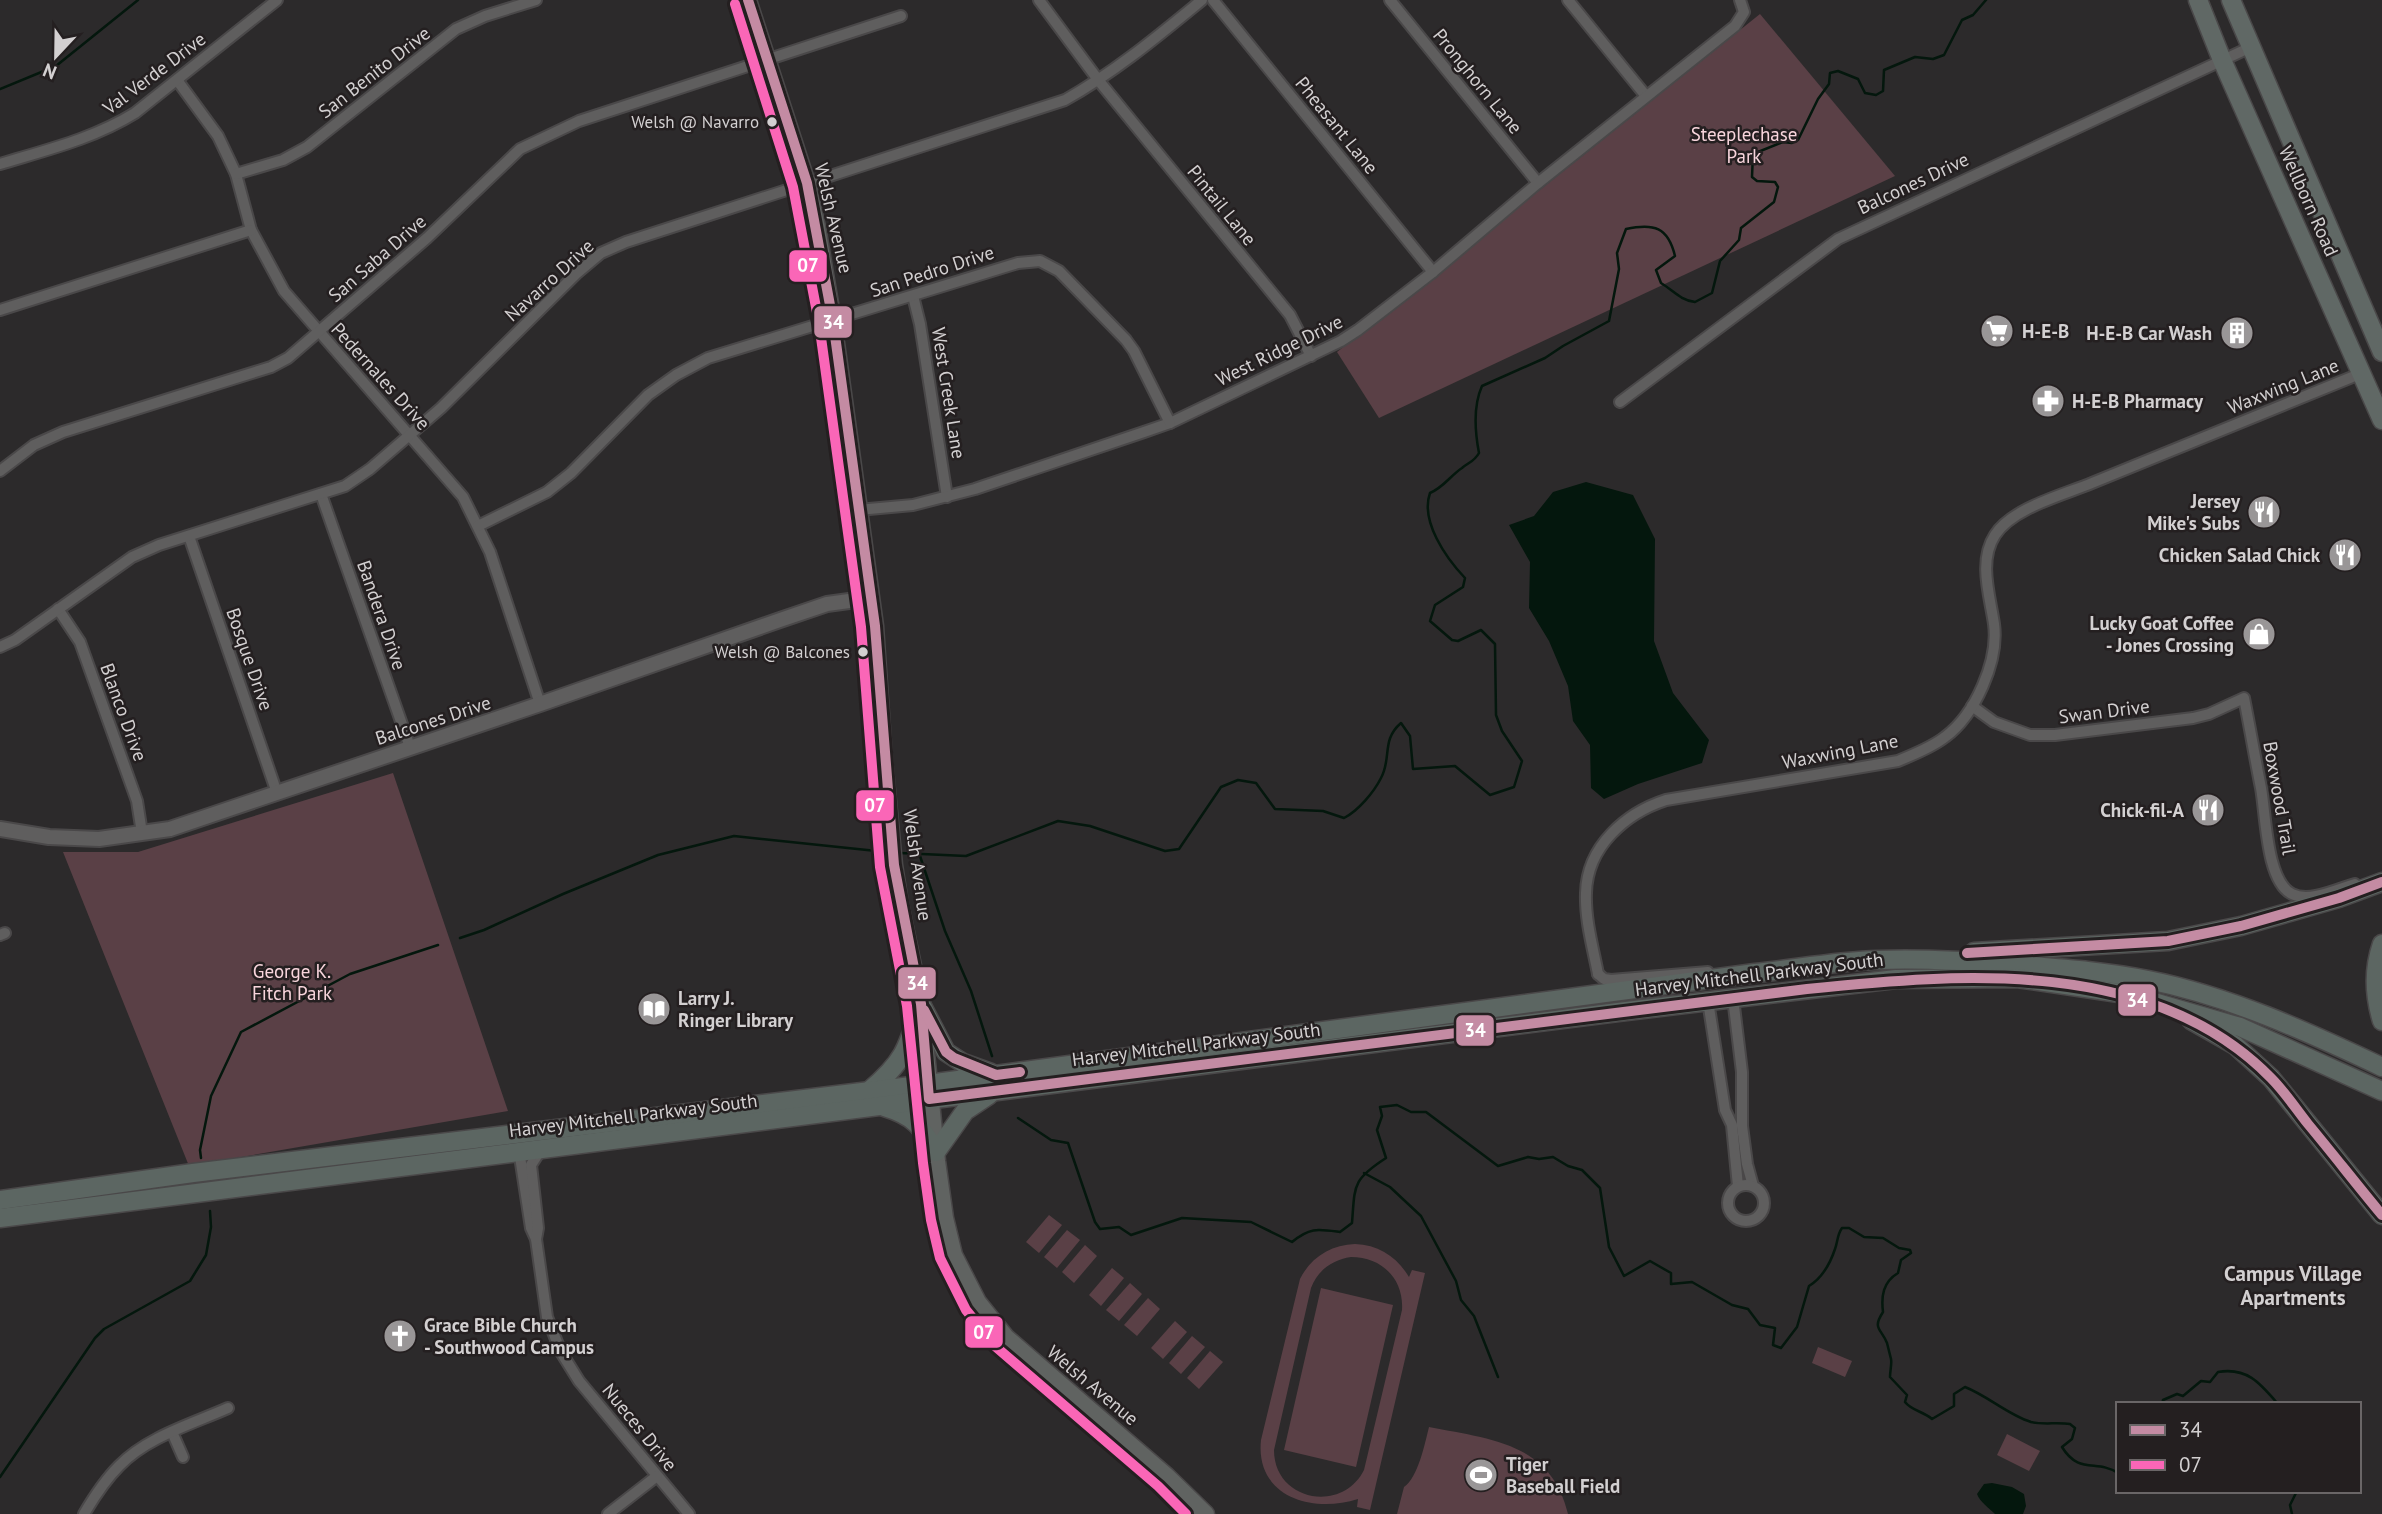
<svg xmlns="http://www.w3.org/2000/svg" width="2382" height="1514" viewBox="0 0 2382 1514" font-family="'PT Sans',sans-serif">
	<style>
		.green { fill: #5a4046; fill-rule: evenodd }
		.water { fill: #04170d }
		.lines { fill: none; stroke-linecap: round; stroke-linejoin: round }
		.stream { stroke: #04170d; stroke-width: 2.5 }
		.minor-casing { stroke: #4a4849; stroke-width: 14 }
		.tertiary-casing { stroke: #4a4849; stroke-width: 18 }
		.secondary-casing { stroke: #4a4849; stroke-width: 19 }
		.primary-casing { stroke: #4a4849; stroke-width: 21 }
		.trunk-casing { stroke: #4a4849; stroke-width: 21 }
		.minor { stroke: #5f5e5e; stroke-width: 10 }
		.tertiary { stroke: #5f5e5e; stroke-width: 14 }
		.secondary { stroke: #606361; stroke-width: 16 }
		.primary { stroke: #606865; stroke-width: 18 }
		.trunk { stroke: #5c6662; stroke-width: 18 }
		.bus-1-casing { stroke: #241f20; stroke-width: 16 }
		.bus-2-casing { stroke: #241f20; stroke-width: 16 }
		.bus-1 { stroke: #c48ba3; stroke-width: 10 }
		.bus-2 { stroke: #fa66b7; stroke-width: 10 }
		.bus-dot { fill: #d3d0d1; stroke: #241f20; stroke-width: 2.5 }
		.labels { text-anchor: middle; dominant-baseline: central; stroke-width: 5; stroke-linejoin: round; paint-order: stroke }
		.bus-label { font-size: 17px; fill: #d3d0d1; stroke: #241f20; text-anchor: end }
		.street-label { font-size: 19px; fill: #d3d0d1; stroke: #241f20 }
		.park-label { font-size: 19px; fill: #f8d5dc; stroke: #241f20 }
		.poi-label { font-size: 19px; font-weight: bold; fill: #d3d0d1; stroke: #241f20; text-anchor: start }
		.neighbourhood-label { font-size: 21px; font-weight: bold; fill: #d3d0d1; stroke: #241f20 }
		.line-badge { stroke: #241f20; stroke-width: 2.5 }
		.badge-label { font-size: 19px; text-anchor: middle; font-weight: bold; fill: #fff }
	</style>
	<rect width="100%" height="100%" fill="#2c2a2b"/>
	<!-- green -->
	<g class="green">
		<path d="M1760,14L1895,176L1379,418L1337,352Z"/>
		<path d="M393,773L508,1111L189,1166L63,852H138Z"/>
		<path d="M1049,1215L1062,1225L1039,1253L1026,1242Z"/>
		<path d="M1067,1230L1080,1240L1057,1268L1044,1257Z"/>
		<path d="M1355,1244C1379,1245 1397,1257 1409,1277L1412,1270L1425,1273L1370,1510L1357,1507L1358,1499C1311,1514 1255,1496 1261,1440L1300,1279C1311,1257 1331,1245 1355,1244ZM1351,1257C1382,1257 1404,1279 1402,1310L1364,1470C1342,1514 1274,1501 1274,1450L1311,1288C1318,1270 1332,1260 1351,1257Z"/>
		<path d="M1085,1245L1097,1256L1074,1283L1062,1272Z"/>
		<path d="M1112,1268L1124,1278L1101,1306L1089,1295Z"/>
		<path d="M1130,1283L1142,1294L1119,1321L1106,1310Z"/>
		<path d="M1321,1288L1393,1305L1356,1467L1284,1450Z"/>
		<path d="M1148,1298L1160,1309L1137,1336L1124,1325Z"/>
		<path d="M1175,1321L1187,1332L1163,1359L1151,1348Z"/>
		<path d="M1192,1336L1205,1347L1181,1374L1169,1363Z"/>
		<path d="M1818,1347L1852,1361L1845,1377L1812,1363Z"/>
		<path d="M1210,1351L1223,1362L1199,1389L1187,1378Z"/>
		<path d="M1429,1427C1489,1439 1551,1442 1568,1514H1397L1404,1487C1418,1478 1425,1443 1429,1427Z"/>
		<path d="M2007,1434L2040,1451L2029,1471L1997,1455Z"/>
	</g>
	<!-- water -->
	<g class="water">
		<path d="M1586,482L1633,495L1655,539L1654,641L1673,693L1709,740L1702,763L1638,784L1604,799L1591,788L1590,745L1573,721L1568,686L1549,641L1529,608L1530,562L1509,525L1534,516L1553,492Z"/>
		<path d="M1992,1483L2012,1487L2024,1494L2026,1506L2023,1514H1995C1989,1508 1980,1502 1977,1494L1984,1484Z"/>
	</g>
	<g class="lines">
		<!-- stream -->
		<g class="stream">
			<path d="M0,89L56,66L138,0"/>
			<path d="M900,853L966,856L1058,821L1090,826L1165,851L1179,849L1221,787L1238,780L1256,783L1275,809L1323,811L1344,818C1358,811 1374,792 1381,778C1392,758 1381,740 1401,723L1410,736L1413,769L1455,766L1490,795L1514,787L1522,761L1502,731L1496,715L1495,644L1481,630L1458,641L1452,640L1430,621L1435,605L1463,587L1465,578C1446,558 1420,521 1430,493C1444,487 1450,476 1462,468C1469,462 1474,462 1479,453C1475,432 1473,406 1482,386L1545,358L1563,346L1609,321L1619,269L1617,253L1626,229C1654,223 1668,227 1675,256L1656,270L1661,283C1674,291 1680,300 1695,302L1712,293L1720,261L1739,240L1741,228L1774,202L1778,187L1775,182L1757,181L1752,177L1753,154L1783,142L1792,143L1798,140L1818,99L1829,84L1830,73L1838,71L1858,79L1865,93L1876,95L1883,91L1884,70L1915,57L1933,59L1944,55L1962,20L1973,15L1986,0"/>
			<path d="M920,856L945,931L971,991L992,1056"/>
			<path d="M460,938L484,930L563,894L658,855L734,836L886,852"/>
			<path d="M1018,1118L1051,1140L1068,1143L1095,1222L1100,1229L1119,1227L1131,1235L1182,1218L1251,1222L1292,1242C1310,1227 1318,1229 1340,1232L1352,1223C1355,1185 1352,1180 1386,1158L1377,1130L1382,1116L1380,1107L1397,1105L1411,1112H1426L1498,1166L1528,1157L1539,1159L1553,1157L1568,1166L1582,1170L1600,1188L1609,1247L1624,1276L1650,1261L1671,1273V1284L1692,1282L1732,1305L1748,1309L1760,1325L1775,1328L1773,1345L1781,1348L1797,1327L1809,1286C1822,1278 1830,1264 1835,1249C1838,1241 1837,1235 1842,1228H1849L1864,1237L1883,1238L1899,1248L1910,1250L1911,1253L1901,1260L1898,1273C1883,1282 1881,1296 1883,1312C1872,1329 1881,1328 1887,1343C1888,1347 1890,1355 1891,1359C1892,1364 1890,1371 1890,1377L1907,1395L1905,1402C1912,1411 1923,1411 1932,1419L1954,1406V1394L1965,1387C1988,1396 2008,1415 2031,1422C2043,1425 2057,1422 2070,1424L2075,1428L2072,1439L2062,1447C2079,1475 2097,1459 2118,1473"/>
			<path d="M201,1158L200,1150L211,1096L241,1032L350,974L438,945"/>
			<path d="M1364,1173L1390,1187L1421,1216L1456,1281L1461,1300L1474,1316L1498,1377"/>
			<path d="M2162,1404L2163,1400L2177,1394L2183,1396L2201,1381L2210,1382L2218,1372C2247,1367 2260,1383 2278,1404"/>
			<path d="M0,1477L95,1338L104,1329L190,1281L206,1255L211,1227L210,1211"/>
			<path d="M2292,1514L2290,1505L2297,1491"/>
		</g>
		<defs>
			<g id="minor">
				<path d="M1039,0L1099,81L1290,315L1311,356"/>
				<path d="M1213,0L1433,272"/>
				<path d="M1390,0L1538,183"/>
				<path d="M1568,0L1646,96"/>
				<path d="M177,80L218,136L236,174L251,230L284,291L463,497L490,552L540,704"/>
				<path d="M0,164C46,150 93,139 135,113L277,0"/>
				<path d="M236,174L283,160L307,147L456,29L485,16L536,0"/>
				<path d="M913,296L920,324L947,497"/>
				<path d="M0,310L251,230"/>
				<path d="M1620,402L1838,239L2251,47"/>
				<path d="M0,471L34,445L63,432L271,367L288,358L427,238L520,149L579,121L901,16"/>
				<path d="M321,494L410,747"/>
				<path d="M858,510L913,505L975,489L1144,432L1170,423L1341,341L1358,330L1433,272L1538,183L1735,26L1744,12L1740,0"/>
				<path d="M478,526L547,492L571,473L648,395L676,375L708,358L1018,263L1040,261L1059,271L1126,340L1134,351L1170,423"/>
				<path d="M189,536L277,793"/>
				<path d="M58,609L80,642L137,801L142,833"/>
				<path d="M0,647L15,640L132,557L159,545L345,486L370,469L441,408L576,274L601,253L626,242L1065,100C1115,72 1158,36 1202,0"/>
				<path d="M1972,706L1994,722L2030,735H2055L2193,718L2209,714L2244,698C2250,728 2255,758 2261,788C2266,815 2266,881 2292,894C2310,903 2337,889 2355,884"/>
				<path d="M0,935L5,933"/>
				<path d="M1598,974C1593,948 1585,920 1586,893C1587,846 1626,813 1666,800L1898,761C1914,754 1931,748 1945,737C1975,715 1999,661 1994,624C1990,596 1978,561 1995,535C2012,508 2063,495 2092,483C2182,446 2272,409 2362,373"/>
				<path d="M1598,974L1604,979L1611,980L1708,972"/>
				<path d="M1733,998L1742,1072V1126L1747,1164L1753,1186"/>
				<path d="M1708,1001L1725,1110L1732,1125L1738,1186"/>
				<path d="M519,1150L531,1228L536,1239L547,1317L561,1352L579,1381L689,1514"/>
				<circle cx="1746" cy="1203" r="18"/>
				<path d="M536,1239L538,1228L531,1165L542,1148"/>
				<path d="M172,1432L183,1457"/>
				<path d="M84,1514C94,1497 105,1480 119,1466C147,1437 192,1424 228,1408"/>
				<path d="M608,1514L657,1476"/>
			</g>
			<path id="tertiary" d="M0,829L49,837L99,839L170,829L540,704L780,620L827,604L871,598"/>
			<path id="secondary" d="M748,0L807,183L817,227L833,321L875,626L884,760L894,865L900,904L921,1004L937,1161L945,1218L954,1255L978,1302L1006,1337L1167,1476L1206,1514"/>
			<g id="primary">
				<path d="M2198,0L2222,60L2382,420"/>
				<path d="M2231,0L2382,352"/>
			</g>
			<g id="trunk">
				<path d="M2382,944C2373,970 2374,995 2382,1021"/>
				<path d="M1974,952L2168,941L2241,926L2339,898L2382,882"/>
				<path d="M921,1004L946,1052L963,1063L991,1073"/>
				<path d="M2191,1020L2235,1045L2271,1078L2382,1215"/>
				<path d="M869,1091C905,1061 908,1047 921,1004"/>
				<path d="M884,1107C914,1116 921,1126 936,1152L965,1111L989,1095"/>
				<path d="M0,1200L193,1173L928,1084L1755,973C1795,969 1836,961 1877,960C1928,958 1980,962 2031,966C2070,969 2109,972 2148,980C2229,996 2308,1032 2382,1067"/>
				<path d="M0,1218L1618,1012L1896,979L2017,978L2126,994L2240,1027L2382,1091"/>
			</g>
		</defs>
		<!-- minor casing -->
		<use href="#minor" class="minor-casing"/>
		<!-- tertiary casing -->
		<use href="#tertiary" class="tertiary-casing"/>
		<!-- secondary casing -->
		<use href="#secondary" class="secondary-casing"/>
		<!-- primary casing -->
		<use href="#primary" class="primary-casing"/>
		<!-- trunk casing -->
		<use href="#trunk" class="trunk-casing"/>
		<!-- minor -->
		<use href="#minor" class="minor"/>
		<!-- tertiary -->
		<use href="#tertiary" class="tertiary"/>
		<!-- secondary -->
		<use href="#secondary" class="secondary"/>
		<!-- primary -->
		<use href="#primary" class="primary"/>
		<!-- trunk -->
		<use href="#trunk" class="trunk"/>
		<defs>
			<g id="bus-1">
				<path d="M748,0L807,183L833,321L875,626L894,865L921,1004L929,1099L1807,989C1961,973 2153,957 2271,1078C2285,1092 2296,1109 2308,1124C2333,1154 2357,1185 2382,1215"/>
				<path d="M1967,953L2168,941L2241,926L2339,898L2382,882"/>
				<path d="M924,1010L946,1052L954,1058L996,1075L1020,1072"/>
			</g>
			<path id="bus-2" d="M735,4L793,187L819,323L861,627L880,867L907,1006L923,1163L931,1220L940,1258L966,1310L996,1347L1158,1486L1186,1514"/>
		</defs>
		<!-- bus-1 casing -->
		<use href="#bus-1" class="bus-1-casing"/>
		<!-- bus-2 casing -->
		<use href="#bus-2" class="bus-2-casing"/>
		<!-- bus-1 -->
		<use href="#bus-1" class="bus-1"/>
		<!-- bus-2 -->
		<use href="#bus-2" class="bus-2"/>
	</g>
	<!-- icons -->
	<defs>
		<symbol id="supermarket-disc" viewBox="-11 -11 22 22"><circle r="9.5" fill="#999697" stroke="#241f20"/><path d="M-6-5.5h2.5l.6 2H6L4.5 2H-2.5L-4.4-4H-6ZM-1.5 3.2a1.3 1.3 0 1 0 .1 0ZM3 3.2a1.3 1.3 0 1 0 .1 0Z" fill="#fff"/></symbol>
		<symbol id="building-disc" viewBox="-11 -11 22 22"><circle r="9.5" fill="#999697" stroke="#241f20"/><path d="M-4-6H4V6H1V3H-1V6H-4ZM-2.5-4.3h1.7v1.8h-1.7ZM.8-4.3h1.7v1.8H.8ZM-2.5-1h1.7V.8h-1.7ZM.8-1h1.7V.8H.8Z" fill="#fff"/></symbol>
		<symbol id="pharmacy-disc" viewBox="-11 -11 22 22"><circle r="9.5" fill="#999697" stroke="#241f20"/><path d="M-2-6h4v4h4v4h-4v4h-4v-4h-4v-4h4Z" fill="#fff"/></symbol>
		<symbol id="restaurant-disc" viewBox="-11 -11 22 22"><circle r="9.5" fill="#999697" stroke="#241f20"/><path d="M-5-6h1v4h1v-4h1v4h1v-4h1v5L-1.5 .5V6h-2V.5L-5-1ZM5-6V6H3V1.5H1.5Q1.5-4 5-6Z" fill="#fff"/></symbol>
		<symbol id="shop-disc" viewBox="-11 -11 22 22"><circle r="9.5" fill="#999697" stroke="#241f20"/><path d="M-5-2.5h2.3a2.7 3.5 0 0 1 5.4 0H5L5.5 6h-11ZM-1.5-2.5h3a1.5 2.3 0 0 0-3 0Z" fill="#fff"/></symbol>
		<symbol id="library-disc" viewBox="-11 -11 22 22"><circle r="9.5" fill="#999697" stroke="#241f20"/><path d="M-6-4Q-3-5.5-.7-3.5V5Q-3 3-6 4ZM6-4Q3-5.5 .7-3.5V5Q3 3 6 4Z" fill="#fff"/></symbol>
		<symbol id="church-disc" viewBox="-11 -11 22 22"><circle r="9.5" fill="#999697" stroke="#241f20"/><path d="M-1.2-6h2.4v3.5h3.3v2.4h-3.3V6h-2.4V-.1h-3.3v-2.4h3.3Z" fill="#fff"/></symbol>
		<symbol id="stadium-disc" viewBox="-11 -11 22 22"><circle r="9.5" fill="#999697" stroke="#241f20"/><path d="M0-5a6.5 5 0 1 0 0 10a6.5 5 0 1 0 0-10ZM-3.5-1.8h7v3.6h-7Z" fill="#fff"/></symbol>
	</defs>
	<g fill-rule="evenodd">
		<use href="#supermarket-disc" x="1978" y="312" width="38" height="38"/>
		<use href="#building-disc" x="2218" y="314" width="38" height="38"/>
		<use href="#pharmacy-disc" x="2029" y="382" width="38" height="38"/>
		<use href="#restaurant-disc" x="2245" y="493" width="38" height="38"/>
		<use href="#restaurant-disc" x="2326" y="536" width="38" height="38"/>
		<use href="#shop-disc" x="2240" y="615" width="38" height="38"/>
		<use href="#restaurant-disc" x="2189" y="791" width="38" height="38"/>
		<use href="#library-disc" x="635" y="990" width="38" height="38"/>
		<use href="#church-disc" x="381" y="1317" width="38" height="38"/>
		<use href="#stadium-disc" x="1462" y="1456" width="38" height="38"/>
	</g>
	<!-- markers -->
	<g class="bus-dot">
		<circle cx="772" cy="122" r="6"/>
		<circle cx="863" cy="652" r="6"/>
	</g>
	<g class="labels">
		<!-- bus labels -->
		<g class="bus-label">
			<text x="759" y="122">Welsh @ Navarro</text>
			<text x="850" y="652">Welsh @ Balcones</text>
		</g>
		<!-- street labels -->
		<g class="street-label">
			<text transform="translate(374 72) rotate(-38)">San Benito Drive</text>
			<text transform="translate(154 73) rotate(-37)">Val Verde Drive</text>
			<text transform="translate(1478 81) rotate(51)">Pronghorn Lane</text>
			<text transform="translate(1337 125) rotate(51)">Pheasant Lane</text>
			<text transform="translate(1913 183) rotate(-25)">Balcones Drive</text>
			<text transform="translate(2309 201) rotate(66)">Wellborn Road</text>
			<text transform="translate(1222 205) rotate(51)">Pintail Lane</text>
			<text transform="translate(834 218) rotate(77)">Welsh Avenue</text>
			<text transform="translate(377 258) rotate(-41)">San Saba Drive</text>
			<text transform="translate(932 271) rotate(-18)">San Pedro Drive</text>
			<text transform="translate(549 280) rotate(-42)">Navarro Drive</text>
			<text transform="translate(1279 350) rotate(-26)">West Ridge Drive</text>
			<text transform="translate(381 376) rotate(48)">Pedernales Drive</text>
			<text transform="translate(2283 386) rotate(-22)">Waxwing Lane</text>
			<text transform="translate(949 393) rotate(81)">West Creek Lane</text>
			<text transform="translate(382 615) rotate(71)">Bandera Drive</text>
			<text transform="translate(250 659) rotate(71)">Bosque Drive</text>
			<text transform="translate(2104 711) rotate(-7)">Swan Drive</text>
			<text transform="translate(124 712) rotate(70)">Blanco Drive</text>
			<text transform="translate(433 720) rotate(-18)">Balcones Drive</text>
			<text transform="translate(1840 751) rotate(-11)">Waxwing Lane</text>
			<text transform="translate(2280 798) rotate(80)">Boxwood Trail</text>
			<text transform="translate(918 865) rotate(82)">Welsh Avenue</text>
			<text transform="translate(1759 974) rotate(-7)">Harvey Mitchell Parkway South</text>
			<text transform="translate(1196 1044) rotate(-7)">Harvey Mitchell Parkway South</text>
			<text transform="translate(633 1115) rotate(-7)">Harvey Mitchell Parkway South</text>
			<text transform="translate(1093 1385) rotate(40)">Welsh Avenue</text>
			<text transform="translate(640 1427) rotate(51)">Nueces Drive</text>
		</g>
		<!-- park labels -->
		<g class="park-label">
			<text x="1744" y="134">Steeplechase<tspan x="1744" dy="22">Park</tspan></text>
			<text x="292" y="971">George K.<tspan x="292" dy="22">Fitch Park</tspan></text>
		</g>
		<!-- poi labels -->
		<g class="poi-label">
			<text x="2022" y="331">H-E-B</text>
			<text x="2212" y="333" text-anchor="end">H-E-B Car Wash</text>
			<text x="2072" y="401">H-E-B Pharmacy</text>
			<text x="2240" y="501" text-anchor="end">Jersey<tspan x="2240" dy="22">Mike's Subs</tspan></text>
			<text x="2320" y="555" text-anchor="end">Chicken Salad Chick</text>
			<text x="2234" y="623" text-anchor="end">Lucky Goat Coffee<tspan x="2234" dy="22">- Jones Crossing</tspan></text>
			<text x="2184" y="810" text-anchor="end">Chick-fil-A</text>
			<text x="678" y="998">Larry J.<tspan x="678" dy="22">Ringer Library</tspan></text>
			<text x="424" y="1325">Grace Bible Church<tspan x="424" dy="22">- Southwood Campus</tspan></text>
			<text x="1506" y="1464">Tiger<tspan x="1506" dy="22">Baseball Field</tspan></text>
		</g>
		<!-- neighbourhood labels -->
		<g class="neighbourhood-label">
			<text x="2293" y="1273">Campus Village<tspan x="2293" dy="24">Apartments</tspan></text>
		</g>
	</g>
	<g class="line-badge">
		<rect x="788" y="249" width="40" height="34" rx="7" fill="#fa66b7"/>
		<rect x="813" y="305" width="40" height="34" rx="7" fill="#c48ba3"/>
		<rect x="855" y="789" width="40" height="33" rx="7" fill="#fa66b7"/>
		<rect x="897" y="966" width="40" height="34" rx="7" fill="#c48ba3"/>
		<rect x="2117" y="983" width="40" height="34" rx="7" fill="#c48ba3"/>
		<rect x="1455" y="1014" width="40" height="33" rx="7" fill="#c48ba3"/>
		<rect x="964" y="1315" width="40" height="34" rx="7" fill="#fa66b7"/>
	</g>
	<g class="badge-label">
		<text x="808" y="272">07</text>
		<text x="833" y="329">34</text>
		<text x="875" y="812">07</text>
		<text x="917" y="990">34</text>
		<text x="2137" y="1007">34</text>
		<text x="1475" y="1037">34</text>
		<text x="984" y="1339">07</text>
	</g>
	<!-- legend -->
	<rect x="2116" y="1402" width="245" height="91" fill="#241f20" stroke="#6a6667" stroke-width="2"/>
	<rect x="2130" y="1425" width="35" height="10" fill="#c48ba3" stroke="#6a6667" stroke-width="2"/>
	<text x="2179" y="1437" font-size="21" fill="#d3d0d1">34</text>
	<rect x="2130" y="1460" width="35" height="10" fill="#fa66b7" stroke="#6a6667" stroke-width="2"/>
	<text x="2179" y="1472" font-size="21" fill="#d3d0d1">07</text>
	<!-- north arrow -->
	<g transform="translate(56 56) rotate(202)" stroke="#241f20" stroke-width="5" paint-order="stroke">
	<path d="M0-5L12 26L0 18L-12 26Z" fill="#d3d0d1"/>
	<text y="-10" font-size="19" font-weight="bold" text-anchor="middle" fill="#d3d0d1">N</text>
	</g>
</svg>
